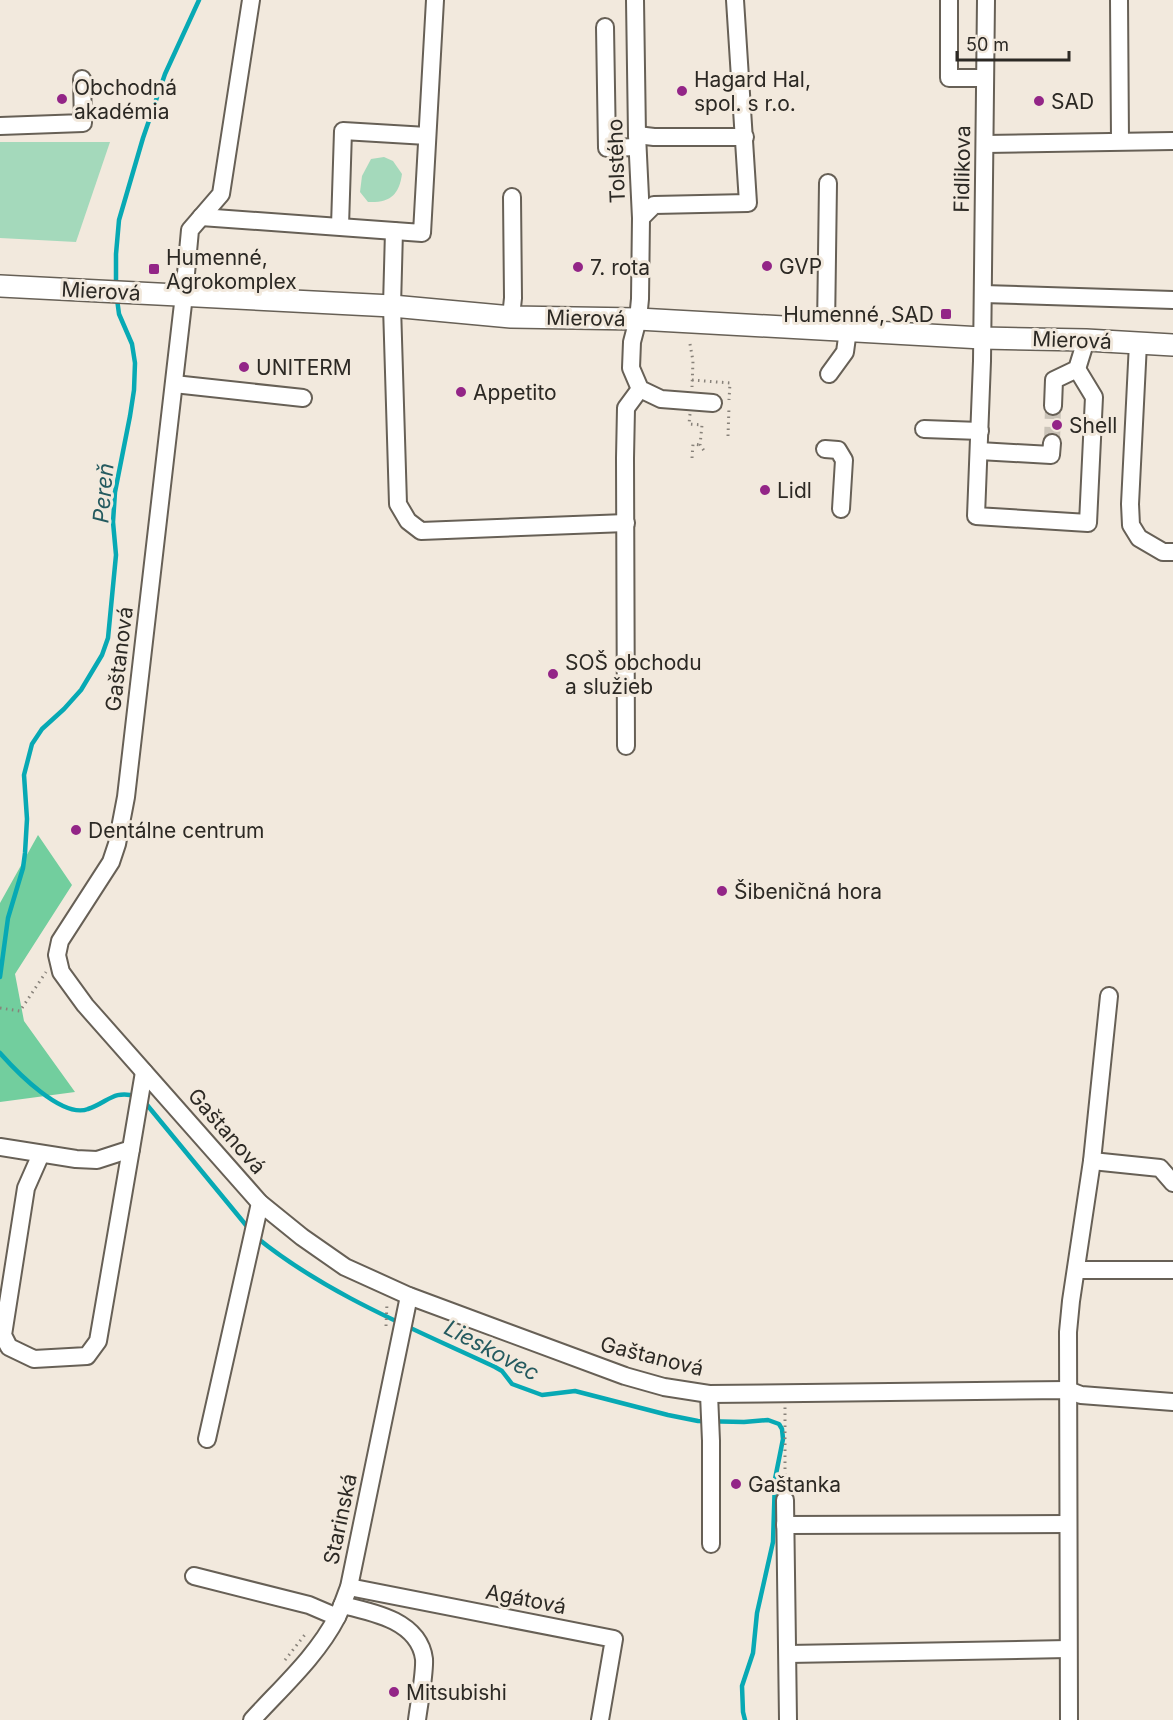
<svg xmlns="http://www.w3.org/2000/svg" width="1173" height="1720" viewBox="0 0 1173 1720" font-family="Inter,sans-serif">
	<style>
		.green { fill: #a4d9bb }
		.forest { fill: #72ce9e }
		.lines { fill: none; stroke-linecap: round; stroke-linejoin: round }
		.stream { stroke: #07a9b4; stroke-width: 4.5 }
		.minor-tunnel { stroke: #cac3b8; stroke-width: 16; stroke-dasharray: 16 8; stroke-linecap: butt }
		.minor-casing { stroke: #676056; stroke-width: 20 }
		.major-casing { stroke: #676056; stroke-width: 24 }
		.path { stroke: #88827a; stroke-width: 3; stroke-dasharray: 1.5 4.5; stroke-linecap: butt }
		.minor { stroke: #fff; stroke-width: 16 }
		.major { stroke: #fff; stroke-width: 21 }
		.poi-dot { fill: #932587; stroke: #f2e9dd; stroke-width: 2 }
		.labels { text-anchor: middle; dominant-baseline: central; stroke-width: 6; stroke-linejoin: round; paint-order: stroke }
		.poi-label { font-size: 21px; fill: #2c2924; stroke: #f2e9dd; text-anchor: start }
		.street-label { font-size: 21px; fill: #2c2924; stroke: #f2e9dd }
		.water-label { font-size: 22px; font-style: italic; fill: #245a5f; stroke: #f2e9dd }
	</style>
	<rect width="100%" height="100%" fill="#f2e9dd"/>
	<!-- green -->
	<g class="green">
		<path d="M0,142H110L76,242L0,238Z"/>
		<path d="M384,157L393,161L402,174C399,195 390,203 368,202L360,192L362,176L371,159Z"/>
	</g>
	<!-- forest -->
	<path class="forest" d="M38,835L72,885L15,974L24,1021L75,1092L0,1102V903Z"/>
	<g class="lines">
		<!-- stream -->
		<g class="stream">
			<path d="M116,288V254L119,220L143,138L165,74L199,0"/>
			<path d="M0,977L8,918L23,868L25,853L27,819L24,775L32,744L42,729L64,709L81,690L102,655L108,638L116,555L113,522L115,492L130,416L134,390L135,363L132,344L119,314L117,299"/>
			<path d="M0,1053C16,1071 62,1119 88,1109C109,1102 112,1090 136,1096"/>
			<path d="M143,1100L250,1230"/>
			<path d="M256,1237C326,1294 414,1329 495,1367L502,1371L512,1384L542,1395L575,1391L668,1415L698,1421L744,1422L768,1420L779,1424L782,1429L783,1439L775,1479L773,1542L757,1613L753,1653L742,1686L743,1712L745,1720"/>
		</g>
		<!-- minor-tunnel -->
		<path class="minor-tunnel" d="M1052,443L1053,406"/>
		<defs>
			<g id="minor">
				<path d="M251,0L221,194L190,230L184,295L126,797L117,844L111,862L60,941L57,955L61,972L85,1005L260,1203L302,1237L345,1267L409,1296L625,1376L664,1387L709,1394L1068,1390L1081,1395L1173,1402"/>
				<path d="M635,0L637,135L641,218L640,299L638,319L632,342L631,368L640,389L661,399L713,403"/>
				<path d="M949,0V78H985"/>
				<path d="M986,0L982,361L976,516L1088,523L1094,397L1077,369"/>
				<path d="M1119,0L1120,141"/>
				<path d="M605,27L607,148L637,147"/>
				<path d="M0,126L83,123L82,79"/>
				<path d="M637,135L654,137H745"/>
				<path d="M985,144L1173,141"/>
				<path d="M201,217L422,233L435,0"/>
				<path d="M641,218L654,205L748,203L735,0"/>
				<path d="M340,226L343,131L427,136"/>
				<path d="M394,231L392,306L398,504L408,521L421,531L626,523"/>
				<path d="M983,294L1173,300"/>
				<path d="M511,317L513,298L512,197"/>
				<path d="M826,329L828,183"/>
				<path d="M1138,343L1130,504L1131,525L1139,538L1163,552H1173"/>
				<path d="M829,374L845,352L848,330"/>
				<path d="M174,384L303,398"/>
				<path d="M1053,406L1054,380L1077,369L1086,340"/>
				<path d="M924,429L980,431"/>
				<path d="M825,449L838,450L844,460L841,509"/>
				<path d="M979,451L1051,455L1052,443"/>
				<path d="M626,746L625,458L626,408L640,389"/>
				<path d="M0,1147L76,1159L97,1160L131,1149L144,1072"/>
				<path d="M41,1154L26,1188L3,1335L9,1347L34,1359L87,1356L98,1341L131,1149"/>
				<path d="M1092,1161L1160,1168L1173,1183"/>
				<path d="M1076,1270H1173"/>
				<path d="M709,1394L711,1441V1544"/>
				<path d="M207,1439L260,1203"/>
				<path d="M785,1500L788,1720"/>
				<path d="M785,1525L1067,1524"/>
				<path d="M194,1576L309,1605L337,1617"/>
				<path d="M349,1587L614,1639L600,1720"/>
				<path d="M342,1605C373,1612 419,1621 424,1659C425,1673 419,1704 417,1720"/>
				<path d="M788,1654L1068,1649"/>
				<path d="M252,1720C281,1688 317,1656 337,1617C342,1607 345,1597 349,1587L409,1296"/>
				<path d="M1069,1720L1068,1332L1071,1301L1092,1161L1109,996"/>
			</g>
			<path id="major" d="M0,286L392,306L511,317L638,319L982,338L1086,340L1173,345"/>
		</defs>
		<!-- minor casing -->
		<use href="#minor" class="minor-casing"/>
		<!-- major casing -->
		<use href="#major" class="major-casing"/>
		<!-- path -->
		<g class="path">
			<path d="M690,344L693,361L692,387"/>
			<path d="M692,380L730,383L729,400"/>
			<path d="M690,414L689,424L702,425L700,445L705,452"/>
			<path d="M728,436L729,407"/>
			<path d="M692,458L693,444L700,445"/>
			<path d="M0,1008L20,1011L46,972"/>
			<path d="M386,1326L387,1303"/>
			<path d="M785,1487V1406"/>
			<path d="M285,1660L307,1632"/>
		</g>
		<!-- minor -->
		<use href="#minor" class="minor"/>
		<!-- major -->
		<use href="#major" class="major"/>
	</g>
	<!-- markers -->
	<g class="poi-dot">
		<circle cx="682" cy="91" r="6"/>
		<circle cx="62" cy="99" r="6"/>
		<circle cx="1039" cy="101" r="6"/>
		<circle cx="767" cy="266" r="6"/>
		<circle cx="578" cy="267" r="6"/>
		<rect x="148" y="263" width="12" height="12" rx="3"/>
		<rect x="940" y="308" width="12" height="12" rx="3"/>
		<circle cx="244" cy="367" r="6"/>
		<circle cx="461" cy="392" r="6"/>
		<circle cx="1057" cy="425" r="6"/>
		<circle cx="765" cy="490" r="6"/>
		<circle cx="553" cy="674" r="6"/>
		<circle cx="76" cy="830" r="6"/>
		<circle cx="722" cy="891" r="6"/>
		<circle cx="736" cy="1484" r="6"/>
		<circle cx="394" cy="1692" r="6"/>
	</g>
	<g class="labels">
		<!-- poi labels -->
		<g class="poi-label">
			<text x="694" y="79">Hagard Hal,<tspan x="694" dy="24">spol. s r.o.</tspan></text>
			<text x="74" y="87">Obchodná<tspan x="74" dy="24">akadémia</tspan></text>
			<text x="1051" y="101">SAD</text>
			<text x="166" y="257">Humenné,<tspan x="166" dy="24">Agrokomplex</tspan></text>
			<text x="779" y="266">GVP</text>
			<text x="590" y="267">7. rota</text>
			<text x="934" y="314" text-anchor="end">Humenné, SAD</text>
			<text x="256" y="367">UNITERM</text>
			<text x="473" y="392">Appetito</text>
			<text x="1069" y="425">Shell</text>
			<text x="777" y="490">Lidl</text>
			<text x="565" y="662">SOŠ obchodu<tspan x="565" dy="24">a služieb</tspan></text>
			<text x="88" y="830">Dentálne centrum</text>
			<text x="734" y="891">Šibeničná hora</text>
			<text x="748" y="1484">Gaštanka</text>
			<text x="406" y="1692">Mitsubishi</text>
		</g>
		<!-- street labels -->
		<g class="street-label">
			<text transform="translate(616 161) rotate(-92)">Tolstého</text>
			<text transform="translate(962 169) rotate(-89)">Fidlikova</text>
			<text transform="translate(101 291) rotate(3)">Mierová</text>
			<text transform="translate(586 318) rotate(1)">Mierová</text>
			<text transform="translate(1072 340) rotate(2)">Mierová</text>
			<text transform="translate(119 659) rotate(-83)">Gaštanová</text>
			<text transform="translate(227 1131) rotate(49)">Gaštanová</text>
			<text transform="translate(652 1356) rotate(14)">Gaštanová</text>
			<text transform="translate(340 1519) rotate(-78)">Starinská</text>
			<text transform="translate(526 1599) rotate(11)">Agátová</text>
		</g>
		<!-- water labels -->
		<g class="water-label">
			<text transform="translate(103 493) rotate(-85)">Pereň</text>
			<text transform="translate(492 1350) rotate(28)">Lieskovec</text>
		</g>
	</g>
	<!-- scale -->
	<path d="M957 51v9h112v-9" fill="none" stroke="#2c2924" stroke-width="3"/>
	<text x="966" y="51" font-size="18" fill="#2c2924" stroke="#f2e9dd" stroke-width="4.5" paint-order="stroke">50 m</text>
</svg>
